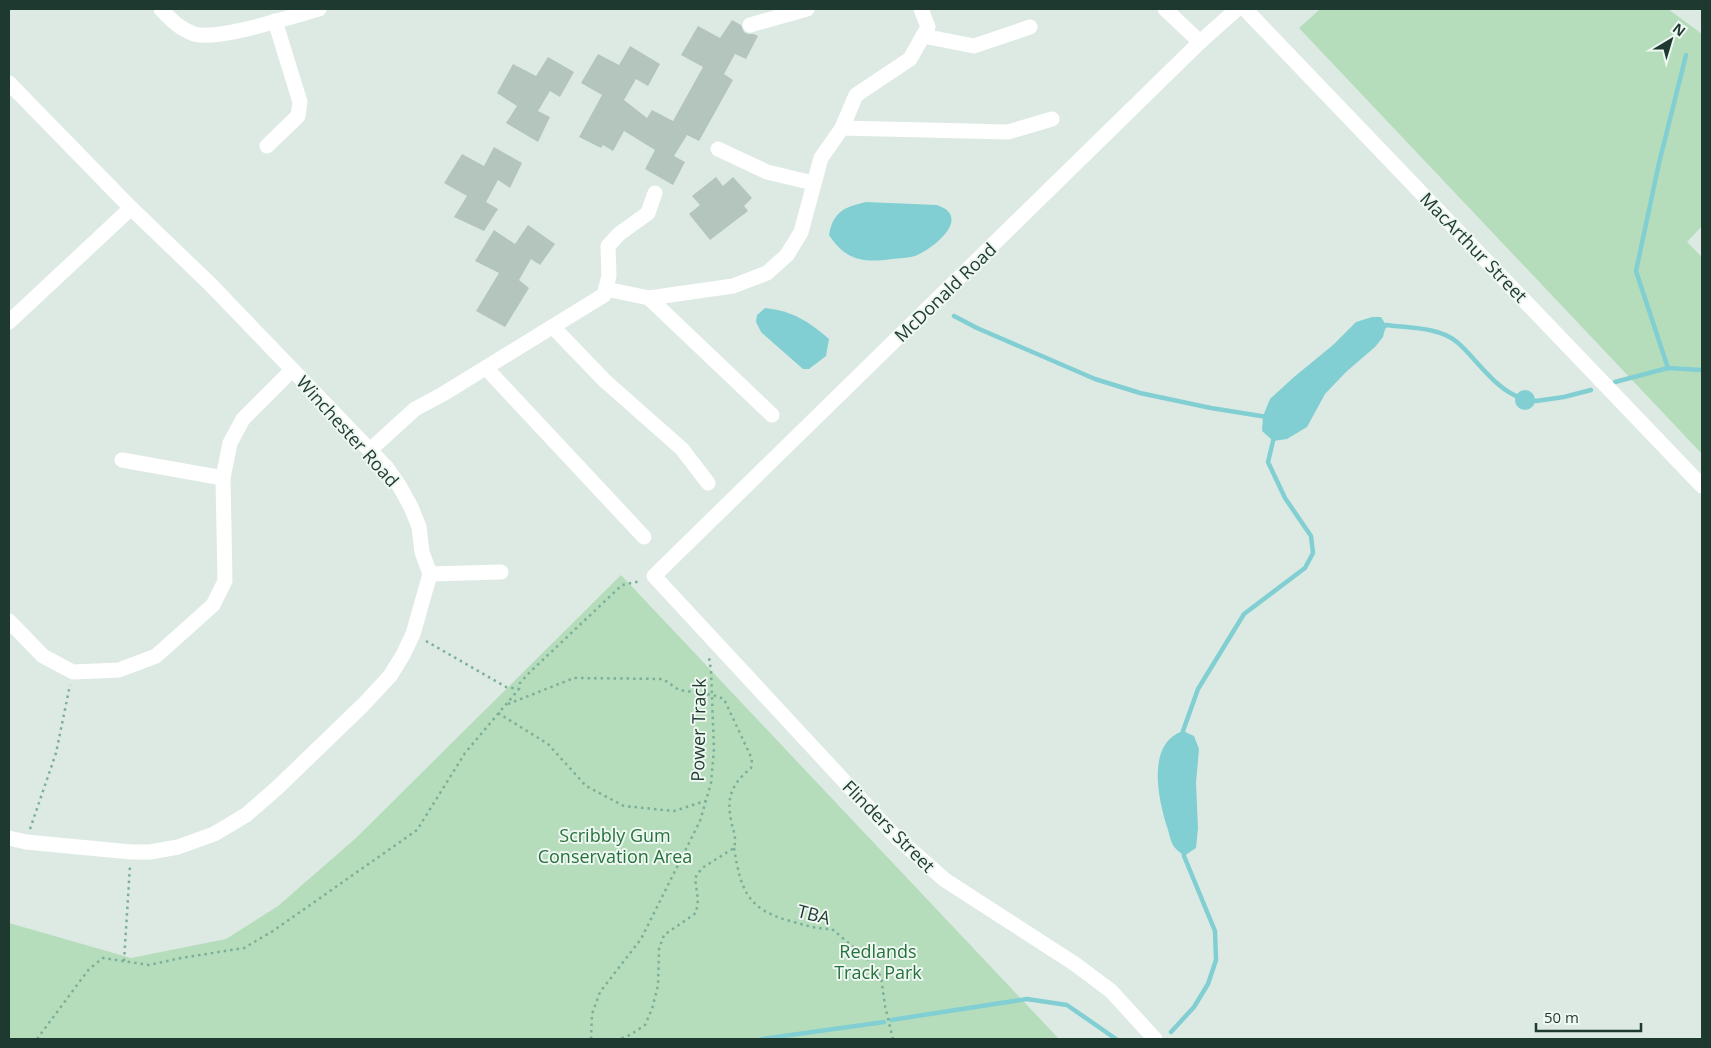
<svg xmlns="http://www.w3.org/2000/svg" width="1711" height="1048" viewBox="0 0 1711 1048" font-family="'Open Sans',sans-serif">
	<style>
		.green { fill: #b5ddbb }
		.water { fill: #82cfd3 }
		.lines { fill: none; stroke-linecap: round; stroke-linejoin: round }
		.stream { stroke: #82cfd3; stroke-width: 4.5 }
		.building { fill: #b3c5bc }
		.path { stroke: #7caf9a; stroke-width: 2.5; stroke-dasharray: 2.5 4; stroke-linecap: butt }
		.minor { stroke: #fff; stroke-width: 15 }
		.labels { text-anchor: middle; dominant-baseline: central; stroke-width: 4; stroke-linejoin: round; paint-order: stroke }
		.street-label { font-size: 18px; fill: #1e3a30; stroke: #eef7f1 }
		.park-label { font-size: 18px; fill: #27723c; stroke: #eef7f1 }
	</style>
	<rect width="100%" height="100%" fill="#ddeae3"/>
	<!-- green -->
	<g class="green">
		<path d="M1320,9H1668L1702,34V226L1687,242L1702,257V454L1299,28Z"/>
		<path d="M621,575L1059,1039H9V923L131,958L226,939L278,906L356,838Z"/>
	</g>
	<!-- water -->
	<g class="water">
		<path d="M866,202L937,205C973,217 933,249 915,256C908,258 899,258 892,259C864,263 846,261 829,235C833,212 844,207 866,202Z"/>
		<path d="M765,308C793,311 808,321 829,339L826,356L809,369H803L761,332L756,322L757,315Z"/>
		<path d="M1372,317H1381L1386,325L1383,337L1375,347L1346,372L1325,394L1307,427L1287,439L1273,441L1262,431L1263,416L1270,399L1294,377L1333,345L1356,322Z"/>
		<circle cx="1525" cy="400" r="10"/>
		<path d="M1183,731L1194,736L1199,749L1196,783L1198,828L1196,848L1184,856C1181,853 1175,849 1173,845C1170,840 1169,832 1167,827C1158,799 1146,743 1183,731Z"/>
	</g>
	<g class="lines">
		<!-- stream -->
		<g class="stream">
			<path d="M954,316L977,328L1095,379L1140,393L1211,408L1267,417"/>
			<path d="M1382,329L1386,325C1408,328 1439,327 1457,342C1476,358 1496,391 1522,398"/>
			<path d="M1668,368L1636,271L1659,163L1686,55"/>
			<path d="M1615,382L1668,368L1702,370"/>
			<path d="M1532,400L1536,401L1564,397L1591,390"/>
			<path d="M1183,736V731L1198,689L1244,614L1305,568L1313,553L1311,536L1285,498L1268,462L1274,437"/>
			<path d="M891,1020L1027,999L1067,1005L1116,1039"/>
			<path d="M1171,1032L1194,1007L1208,984L1216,960L1215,931L1184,856V852"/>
			<path d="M762,1039L884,1022"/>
		</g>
	</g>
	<!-- building -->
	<g class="building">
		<path d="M732,20L741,25L744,32L748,34H754L758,36L746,59L735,54L724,74L733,80L699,141L687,135L674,156L685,162L673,185L645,169L655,150L624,131L613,151L603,145L601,148L579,137L602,95L581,83L598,54L619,65L630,46L660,64L648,86L636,79L624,100L647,118L652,110L673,121L703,67L681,55L698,26L720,38Z"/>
		<path d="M548,57L574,72L560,97L550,91L538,111L550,117L538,142L506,123L517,106L497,93L513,64L536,76Z"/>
		<path d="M494,147L522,163L510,188L498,180L486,202L498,209L484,231L454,217L467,196L444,183L462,154L484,166Z"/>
		<path d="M716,177L723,186L733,177L752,198L744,206L748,211L710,240L689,214L700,205L692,196Z"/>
		<path d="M528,225L555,244L540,265L531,259L519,280L529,288L505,327L476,311L499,273L475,261L494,230L515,244Z"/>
	</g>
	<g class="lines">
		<!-- path -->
		<g class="path">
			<path d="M426,641L506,687L519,689"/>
			<path d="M508,704L574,678L663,679L679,690L713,695L724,699L752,759L751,768C733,783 726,796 731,820C733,831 737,837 734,848L702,868L695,878L698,900L696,913L664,935L659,949L658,986L652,1009L645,1025L630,1035L620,1039"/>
			<path d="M498,713L548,744L586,786L624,806L674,811L705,801"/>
			<path d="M30,829L56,753L70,685"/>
			<path d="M734,848C741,889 746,909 790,921C804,925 817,929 832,929L870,961L881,977L885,1006L893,1039"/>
			<path d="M124,961L130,866"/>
			<path d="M37,1039L89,969L103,958L149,965L181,958L244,948L273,931L417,830L465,753L519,689L520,683L529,673L622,585L641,581"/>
			<path d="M591,1039L592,1014L600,992L641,939L700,821L711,783L714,749L711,671L709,657"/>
		</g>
		<!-- minor -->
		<g class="minor">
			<path d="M161,9C171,20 180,29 194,34C218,41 293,16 319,9"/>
			<path d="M1165,9L1200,42"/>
			<path d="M1245,9L1702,486"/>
			<path d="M750,25L807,9"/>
			<path d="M923,36L974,46L1030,27"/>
			<path d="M9,83L131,208L211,285L387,468L400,487L411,507L419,527L422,552L430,574L413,634L403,655L390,676L363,705L277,788L246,815L214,834L178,847L150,852H131L26,842L9,838"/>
			<path d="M842,128L1008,132L1052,119"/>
			<path d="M267,146L298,116L300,102L275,21"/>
			<path d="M718,149L767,172L813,183"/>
			<path d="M606,289L649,298L772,415"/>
			<path d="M649,298L733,286L767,273L787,255L801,232L821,158L842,128L856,95L910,59L928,27L921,9"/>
			<path d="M9,322L131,208"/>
			<path d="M553,327L605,381L682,449L708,483"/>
			<path d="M486,368L644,537"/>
			<path d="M370,450L415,409L443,394L604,295L609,276L608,246L619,234L648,213L655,193"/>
			<path d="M122,460L223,478"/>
			<path d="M430,574L501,572"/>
			<path d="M9,621L43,656L73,672L119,670L156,656L213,605L225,581L223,478L230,443L243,419L292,370"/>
			<path d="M1155,1039L1111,991L1075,964L945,880L896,837L654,576L1200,42L1237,9"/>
		</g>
	</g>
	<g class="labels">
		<!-- street labels -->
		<g class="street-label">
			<text transform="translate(1474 247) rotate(46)">MacArthur Street</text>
			<text transform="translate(945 292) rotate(-44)">McDonald Road</text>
			<text transform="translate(348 431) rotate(48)">Winchester Road</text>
			<text transform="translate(698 730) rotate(-89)">Power Track</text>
			<text transform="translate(889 826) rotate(45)">Flinders Street</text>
			<text transform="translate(814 914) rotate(14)">TBA</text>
		</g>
		<!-- park labels -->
		<g class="park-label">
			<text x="615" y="835">Scribbly Gum<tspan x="615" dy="21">Conservation Area</tspan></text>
			<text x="878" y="951">Redlands<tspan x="878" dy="21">Track Park</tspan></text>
		</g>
	</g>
	<!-- border -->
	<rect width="1711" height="1048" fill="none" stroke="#1e3a30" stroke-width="20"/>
	<!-- north arrow -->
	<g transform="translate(1671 40) rotate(38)" stroke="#eef7f1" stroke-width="4" paint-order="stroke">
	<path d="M0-4L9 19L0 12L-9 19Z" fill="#1e3a30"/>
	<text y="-8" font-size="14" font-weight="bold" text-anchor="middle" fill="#1e3a30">N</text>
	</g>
	<!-- scale -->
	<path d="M1536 1023v8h105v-8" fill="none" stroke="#1e3a30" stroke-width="2.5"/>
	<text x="1544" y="1023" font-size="15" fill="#1e3a30" stroke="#eef7f1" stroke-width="4" paint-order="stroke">50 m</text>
</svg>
